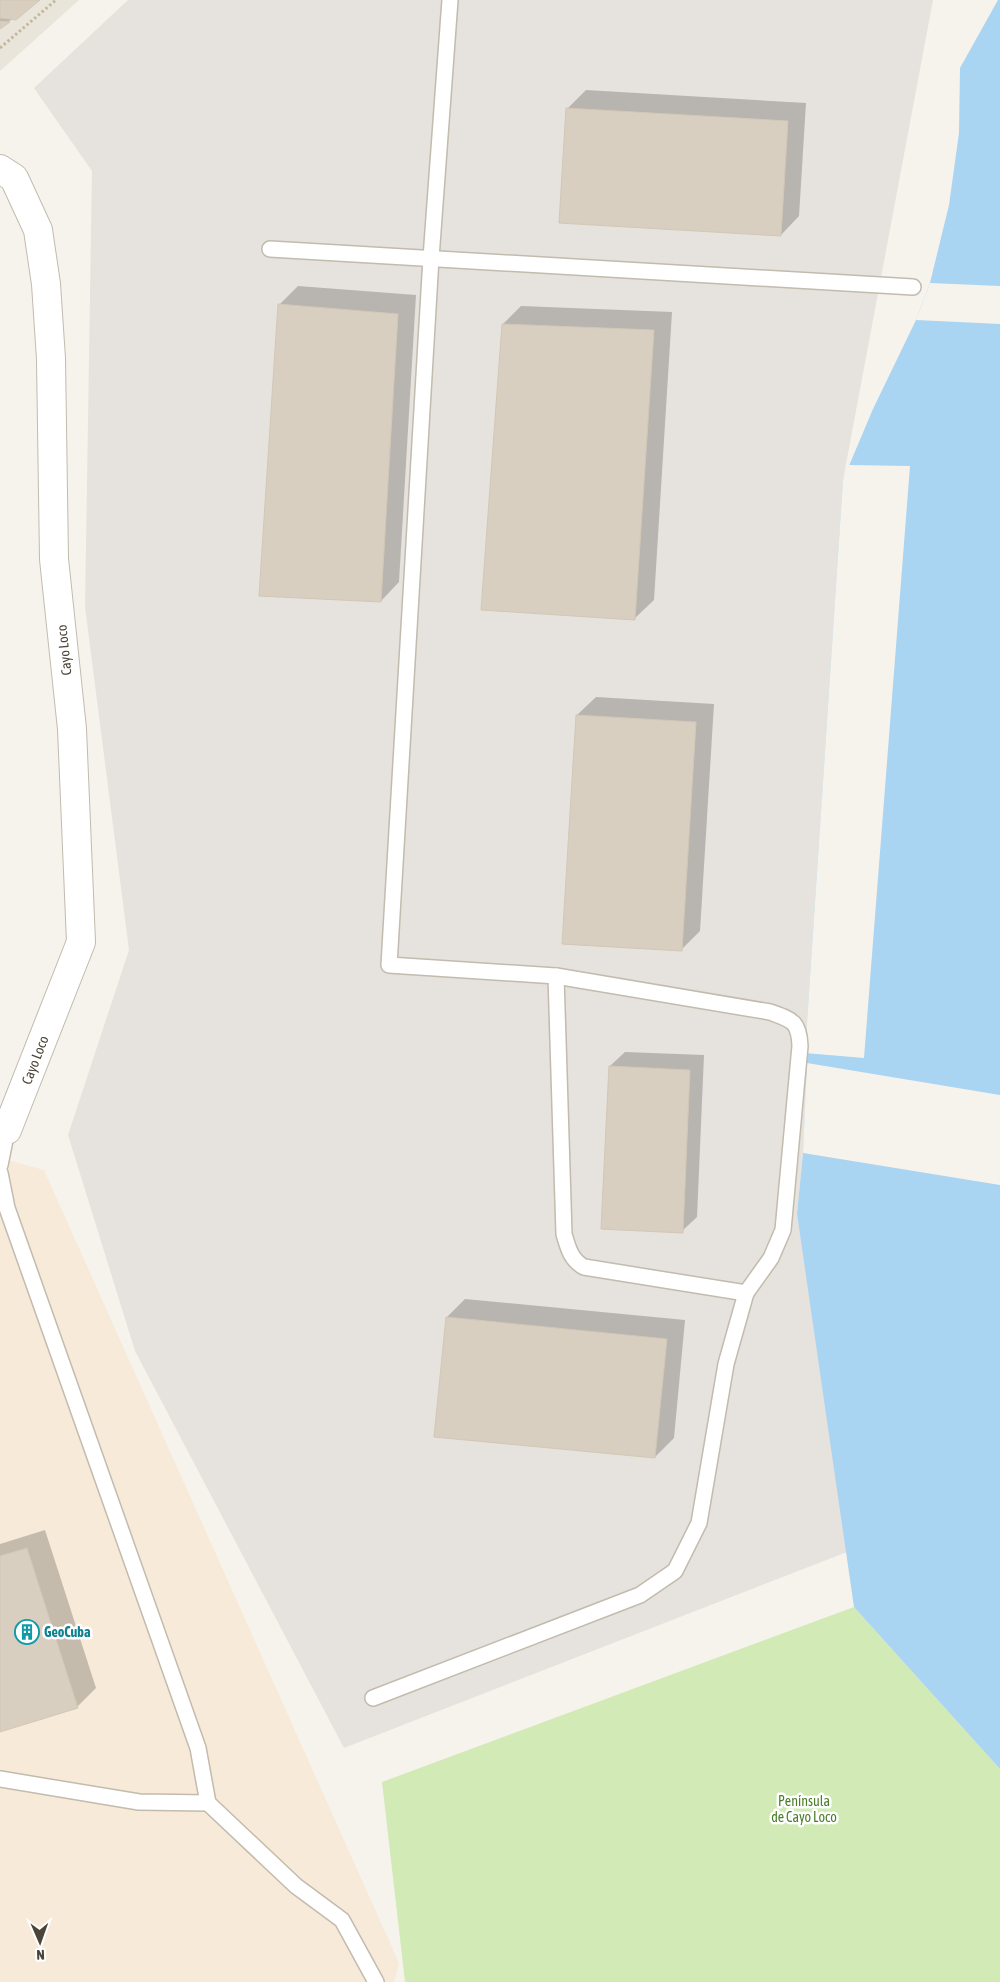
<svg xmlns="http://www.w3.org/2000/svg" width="1000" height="1982" viewBox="0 0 1000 1982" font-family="'Asap Condensed',sans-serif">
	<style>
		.residential { fill: #eae5da }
		.commercial { fill: #f7ead8 }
		.industrial { fill: #e6e2dd }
		.green { fill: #d2eab5 }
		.water { fill: #a9d4f2 }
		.pier { fill: #f6f3ec }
		.shadow { fill: #0003 }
		.building { fill: #d8cfc1; stroke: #d3c7b4 }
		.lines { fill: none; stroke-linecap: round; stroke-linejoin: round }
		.lane-casing { stroke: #c2bbae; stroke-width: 18 }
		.street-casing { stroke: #c2bbae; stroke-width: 30 }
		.path { stroke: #c4b79f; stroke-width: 3; stroke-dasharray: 2.5 2.5; stroke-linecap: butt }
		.lane { stroke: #fff; stroke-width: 15 }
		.street { stroke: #fff; stroke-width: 28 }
		.labels { text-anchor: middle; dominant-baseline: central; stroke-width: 5; stroke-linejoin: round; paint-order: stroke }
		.street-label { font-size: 14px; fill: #4b4439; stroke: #fff }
		.culture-label { font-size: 14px; font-weight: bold; fill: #0d838f; stroke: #fff; text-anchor: start }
		.park-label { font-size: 14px; fill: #4a7f2a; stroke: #fff }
	</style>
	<rect width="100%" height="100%" fill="#f6f3ec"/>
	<!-- residential -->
	<path class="residential" d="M0,0H79L0,71Z"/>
	<!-- commercial -->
	<path class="commercial" d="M0,1158L44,1170L399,1963L394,1982H0Z"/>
	<!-- industrial -->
	<path class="industrial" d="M128,0H933L843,480L805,1052L807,1063L803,1153L797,1214L847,1552L344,1748L135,1351L68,1135L129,950L85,607L92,171L34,88Z"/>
	<!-- green -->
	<path class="green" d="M854,1607L1000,1769V1982H405L382,1782Z"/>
	<!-- water -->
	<path class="water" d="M998,0H1000V1769L854,1607L797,1214L803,1153L807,1063L805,1052L843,480L873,409L916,320L930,283L949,205L959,133L960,68Z"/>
	<!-- pier -->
	<g class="pier">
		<path d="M930,283L1000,286V324L916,320Z"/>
		<path d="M849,465L910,466L864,1058L805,1053L843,480Z"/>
		<path d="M807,1063L1000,1095V1185L803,1153Z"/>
	</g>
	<!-- shadow -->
	<g class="shadow">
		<path d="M0,0H38L0,28Z"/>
		<path d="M586,90L806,103L799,216L781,235L567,109Z"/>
		<path d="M298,286L416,295L399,582L381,601L279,305Z"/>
		<path d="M521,306L672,312L654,600L635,618L503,324Z"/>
		<path d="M596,697L714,704L700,931L681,950L577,715Z"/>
		<path d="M625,1052L704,1055L697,1217L682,1231L610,1066Z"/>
		<path d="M465,1299L685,1320L674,1438L655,1457L447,1317Z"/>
		<path d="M45,1530L96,1688L77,1707L0,1730V1544Z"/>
	</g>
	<!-- building -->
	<g class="building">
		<path d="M0,0H40L16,20L0,18Z"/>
		<path d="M0,21L10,22L0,29Z"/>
		<path d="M566,108L788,121L781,236L559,223Z"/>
		<path d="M278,304L398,314L381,602L259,596Z"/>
		<path d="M502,324L654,330L635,620L481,610Z"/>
		<path d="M576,715L696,722L682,951L562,944Z"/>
		<path d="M609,1066L690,1070L683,1233L601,1229Z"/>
		<path d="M446,1317L667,1339L655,1458L434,1437Z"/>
		<path d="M27,1548L78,1708L0,1732V1556Z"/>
	</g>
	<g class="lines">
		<defs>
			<g id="lane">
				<path d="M450,0L431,258L389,965L556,976L770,1012C792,1020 799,1021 800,1046L783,1230L771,1258L746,1293"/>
				<path d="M270,249L913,287"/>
				<path d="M0,1165L7,1130"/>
				<path d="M0,1173L7,1208L198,1748L208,1803L139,1802L0,1779"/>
				<path d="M373,1698L640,1595L675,1571L699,1523L726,1364L746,1293L584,1267C571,1260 568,1248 564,1234L556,976"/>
				<path d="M208,1803L296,1886L342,1920L376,1982"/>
			</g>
			<path id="street" d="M0,169L14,178L38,230L46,284L51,359L54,559L72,729L81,942L7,1130"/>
		</defs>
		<!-- lane casing -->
		<use href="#lane" class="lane-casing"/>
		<!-- street casing -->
		<use href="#street" class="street-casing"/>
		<!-- path -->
		<path class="path" d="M0,48L56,0"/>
		<!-- lane -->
		<use href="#lane" class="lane"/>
		<!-- street -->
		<use href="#street" class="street"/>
	</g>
	<!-- icons -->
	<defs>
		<symbol id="building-ring" viewBox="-11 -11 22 22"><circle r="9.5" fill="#fff" stroke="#0f9aa8" stroke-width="1.5"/><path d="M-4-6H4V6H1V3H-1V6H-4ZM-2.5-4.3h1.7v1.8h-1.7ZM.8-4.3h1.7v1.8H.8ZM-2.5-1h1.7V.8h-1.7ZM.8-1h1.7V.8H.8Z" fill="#0f9aa8"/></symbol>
	</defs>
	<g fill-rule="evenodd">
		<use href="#building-ring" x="13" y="1618" width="28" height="28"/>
	</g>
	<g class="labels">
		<!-- street labels -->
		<g class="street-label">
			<text transform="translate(64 650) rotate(-96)">Cayo Loco</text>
			<text transform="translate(35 1060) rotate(-69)">Cayo Loco</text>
		</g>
		<!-- culture labels -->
		<g class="culture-label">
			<text x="44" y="1632">GeoCuba</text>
		</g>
		<!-- park labels -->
		<g class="park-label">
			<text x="804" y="1801">Península<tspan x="804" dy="16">de Cayo Loco</tspan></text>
		</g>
	</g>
	<!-- north arrow -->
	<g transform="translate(40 1942) rotate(178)" stroke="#ffffff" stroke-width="4" paint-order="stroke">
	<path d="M0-4L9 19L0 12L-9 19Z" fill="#4b4439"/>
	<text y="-8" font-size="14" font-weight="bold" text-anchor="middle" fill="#4b4439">N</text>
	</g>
</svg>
